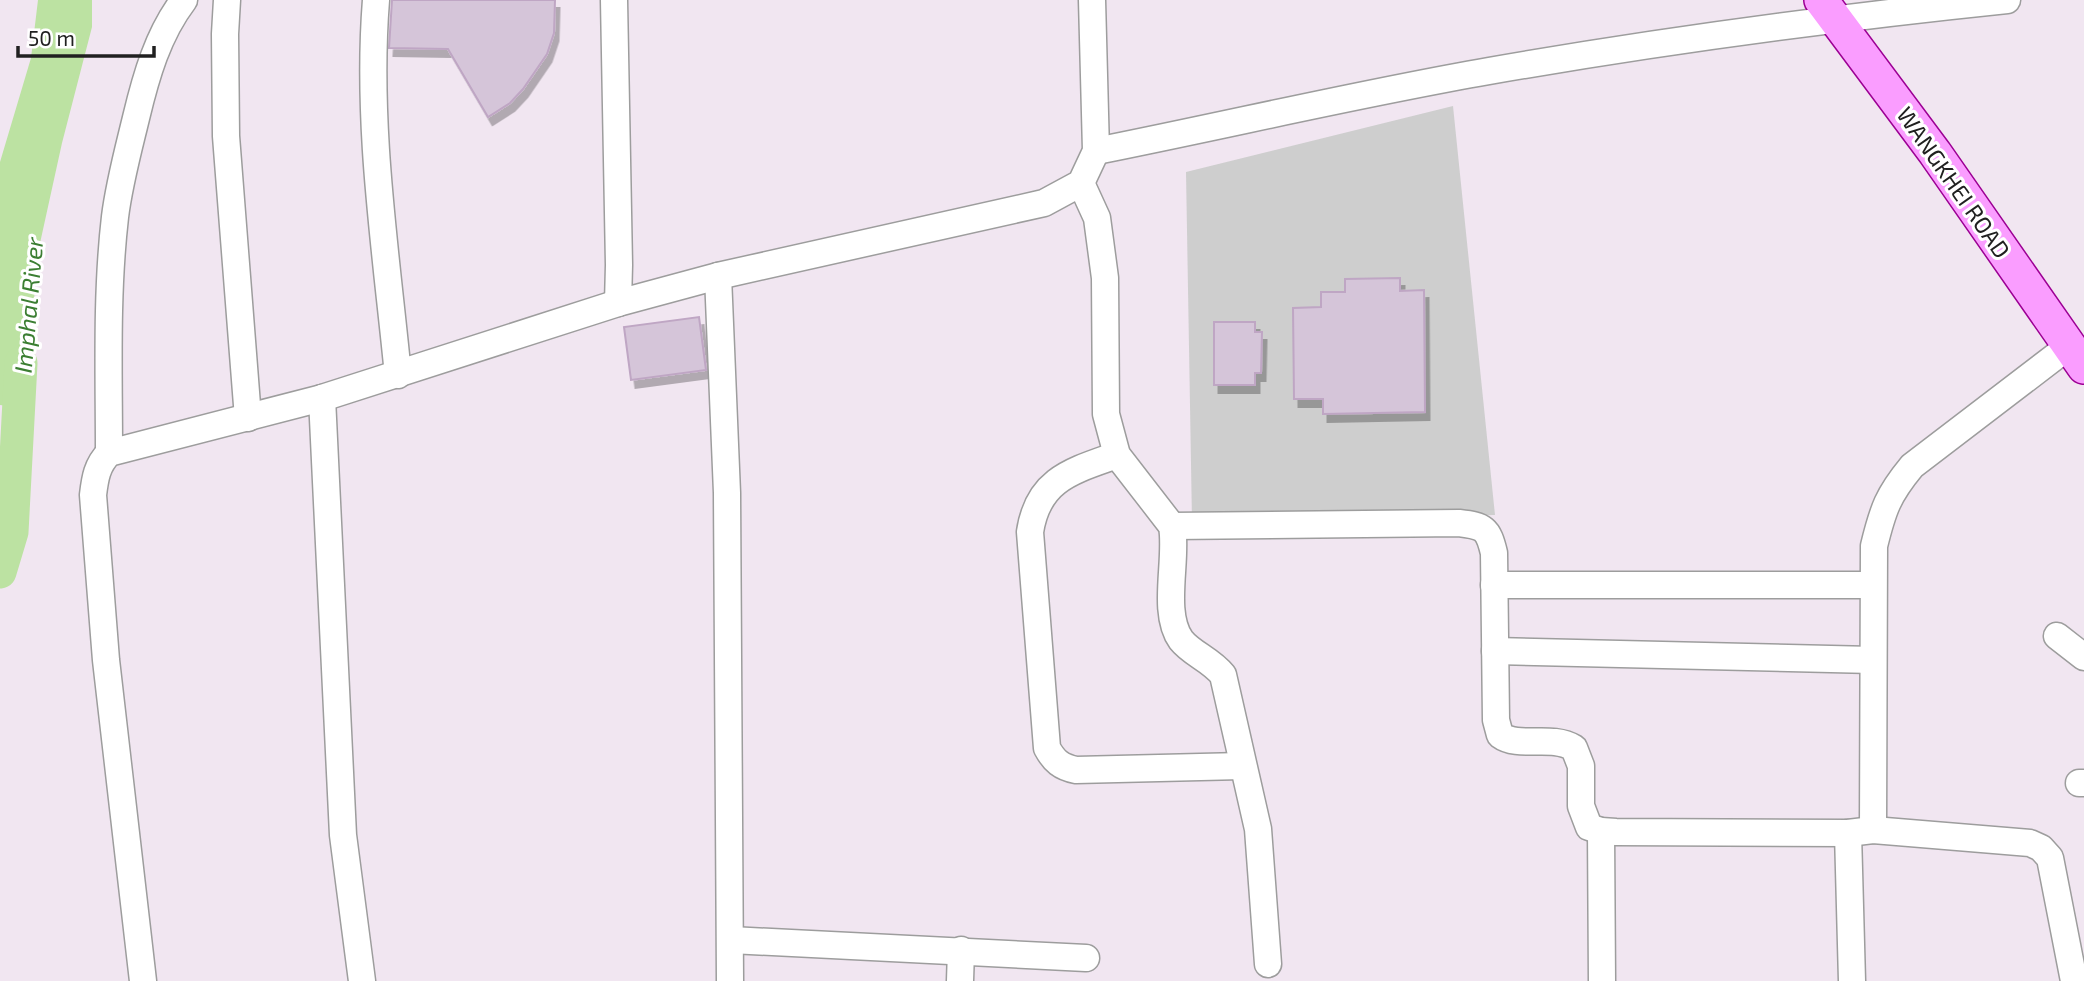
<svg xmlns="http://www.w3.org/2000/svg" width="2084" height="981" viewBox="0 0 2084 981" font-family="'Exo 2',sans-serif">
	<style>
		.religious { fill: #cecece }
		.water { fill: #bce2a2 }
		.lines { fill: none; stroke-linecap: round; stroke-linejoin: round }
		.river { stroke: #bce2a2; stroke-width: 33 }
		.building { fill: #d5c5d9; stroke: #bfa6c4; stroke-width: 2; filter: url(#shadow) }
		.minor-casing { stroke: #9d9d9d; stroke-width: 29 }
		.major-casing { stroke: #9c0094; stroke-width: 36 }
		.minor { stroke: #fff; stroke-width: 26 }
		.major { stroke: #fa9dff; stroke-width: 33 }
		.labels { text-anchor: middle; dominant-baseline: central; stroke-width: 6; stroke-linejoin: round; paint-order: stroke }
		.street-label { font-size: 23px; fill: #202020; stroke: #fff }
		.water-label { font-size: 24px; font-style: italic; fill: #3b7e32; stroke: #fff }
	</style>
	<defs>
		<filter id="shadow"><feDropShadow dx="4.5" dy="8" stdDeviation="0" flood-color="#0004"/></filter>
	</defs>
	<rect width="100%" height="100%" fill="#f1e6f1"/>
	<!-- religious -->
	<path class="religious" d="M1453,106L1495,515L1192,522L1186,172Z"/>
	<!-- water -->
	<path class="water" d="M38,0H92V27L62,143L35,266L32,409L0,405V162L31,58Z"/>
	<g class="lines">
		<!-- river -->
		<path class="river" d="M0,572L12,532L21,363"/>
	</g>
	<!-- building -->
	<g class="building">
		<path d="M392,0H555L554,33L547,54L523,89L510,103L488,117L448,49L389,48Z"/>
		<path d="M1400,278V291L1424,290L1425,412L1323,414V399H1294L1293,308L1321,307V292H1345V279Z"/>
		<path d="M699,317L706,370L631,380L624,327Z"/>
		<path d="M1214,322H1255V332H1262L1261,373H1255V385H1214Z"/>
	</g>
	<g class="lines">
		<defs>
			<g id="minor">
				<path d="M227,0L225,34L226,136L248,418"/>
				<path d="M376,0C366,125 386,251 398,375"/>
				<path d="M614,0L619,265L618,303"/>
				<path d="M1096,151C1227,125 1357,94 1489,71C1661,41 1833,18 2007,0"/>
				<path d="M1081,183L1097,218L1105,278L1106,414L1117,455L1172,526C1178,559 1161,612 1181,640C1192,654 1210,659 1223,675L1258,829L1268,964"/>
				<path d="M718,276L727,493L730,981"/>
				<path d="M322,398L343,835L362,981"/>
				<path d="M109,453C109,374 106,295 115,217C119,184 128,151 136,118C146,76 158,34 184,0"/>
				<path d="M1117,455C1072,471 1038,479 1030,532L1047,748C1054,761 1061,767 1076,770L1242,766"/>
				<path d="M1172,526L1459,523C1484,526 1488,528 1494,553L1496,720L1500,735C1519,749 1551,734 1574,748L1581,766V806L1589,827L1601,831L1616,832L1848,833L1873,830L2030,843L2041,848L2050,858L2074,981"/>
				<path d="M1494,585H1873"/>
				<path d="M2057,636L2084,657"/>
				<path d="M1495,651L1873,660"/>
				<path d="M2079,783H2084"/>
				<path d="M1873,830L1874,546C1883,509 1888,495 1912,466L2069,346"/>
				<path d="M1601,831L1602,981"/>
				<path d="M1848,833L1852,981"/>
				<path d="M731,940L1086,958"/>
				<path d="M143,981L106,660L93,495C95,478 97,465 109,453L322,398L618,303L718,276L1044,203L1081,183L1096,151L1092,0"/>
				<path d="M960,981L961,950"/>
			</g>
			<path id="major" d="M1821,0L1935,153L2084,367"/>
		</defs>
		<!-- minor casing -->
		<use href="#minor" class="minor-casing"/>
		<!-- major casing -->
		<use href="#major" class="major-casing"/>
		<!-- minor -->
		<use href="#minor" class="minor"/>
		<!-- major -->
		<use href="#major" class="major"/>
	</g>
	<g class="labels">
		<!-- street labels -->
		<g class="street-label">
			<text transform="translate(1954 182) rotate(55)">WANGKHEI ROAD</text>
		</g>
		<!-- water labels -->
		<g class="water-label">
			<text transform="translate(28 305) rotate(-85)">Imphal River</text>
		</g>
	</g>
	<!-- scale -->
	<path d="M18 46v10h136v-10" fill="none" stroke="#202020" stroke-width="3.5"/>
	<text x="28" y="46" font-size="21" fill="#202020" stroke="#ffffff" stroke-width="5" paint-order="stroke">50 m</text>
</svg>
